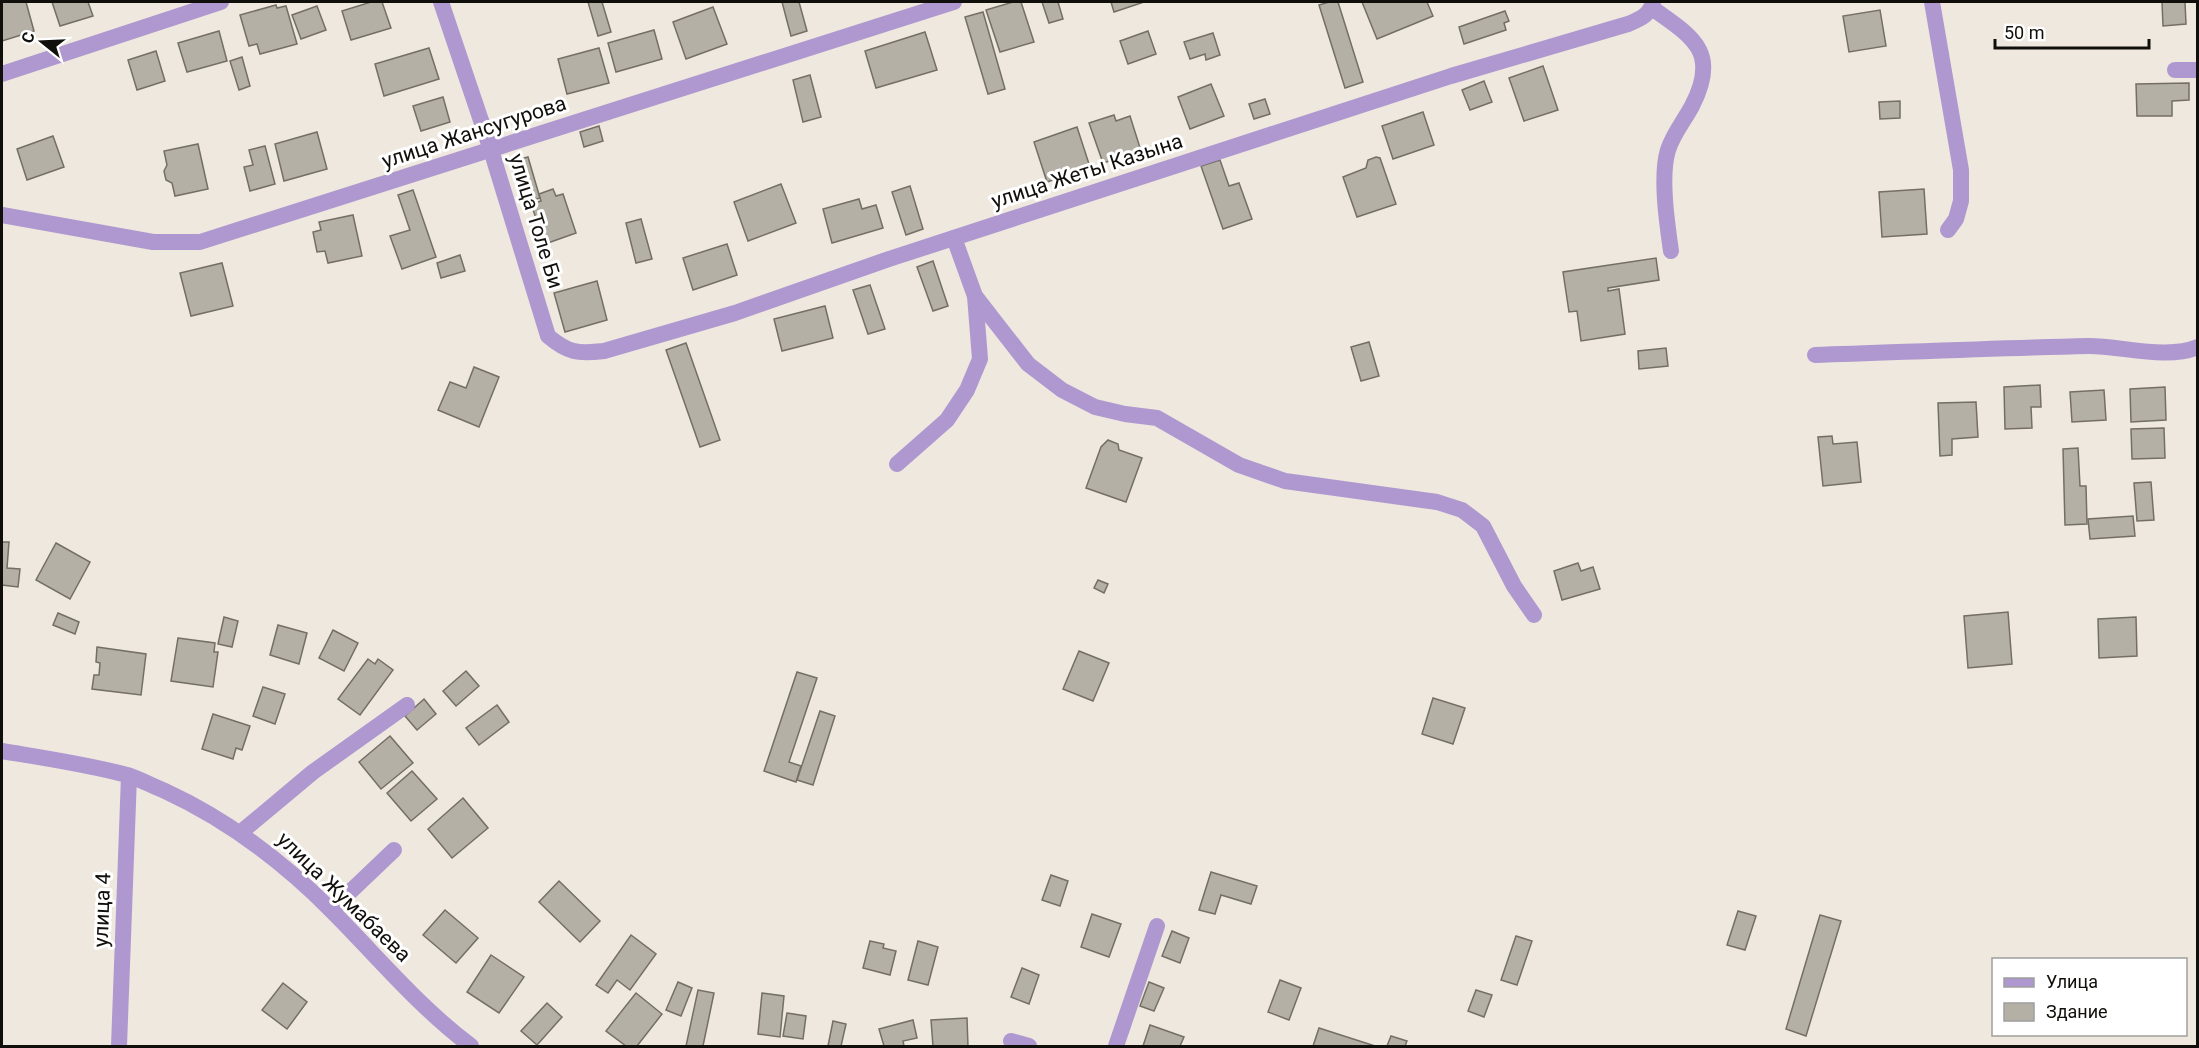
<svg xmlns="http://www.w3.org/2000/svg" width="2199" height="1048" viewBox="0 0 2199 1048" font-family="Roboto,sans-serif">
	<style>
		.building { fill: #b5b0a6; stroke: #746f66; stroke-width: 1.5 }
		.lines { fill: none; stroke-linecap: round; stroke-linejoin: round }
		.minor { stroke: #af98cf; stroke-width: 16 }
		.labels { text-anchor: middle; dominant-baseline: central; stroke-width: 6; stroke-linejoin: round; paint-order: stroke }
		.street-label { font-size: 21px; fill: #110f0c; stroke: #fff }
	</style>
	<rect width="100%" height="100%" fill="#eee8df"/>
	<!-- building -->
	<g class="building">
		<path d="M2,2H26L34,31L2,41Z"/>
		<path d="M52,2H88L93,16L60,26Z"/>
		<path d="M371,2H382L391,28L351,40L342,11Z"/>
		<path d="M588,2H602L611,32L598,36Z"/>
		<path d="M782,2H799L807,31L791,36Z"/>
		<path d="M1013,2H1021L1034,42L1000,52L986,10Z"/>
		<path d="M1042,2H1058L1063,19L1049,23Z"/>
		<path d="M1111,2H1144L1114,12Z"/>
		<path d="M1329,2H1338L1363,82L1345,88L1319,5Z"/>
		<path d="M1362,2H1427L1433,16L1377,39Z"/>
		<path d="M2162,2H2185L2186,24L2163,26Z"/>
		<path d="M276,5L277,8L286,6L297,44L260,54L257,44L249,46L240,15Z"/>
		<path d="M317,6L326,30L301,39L292,15Z"/>
		<path d="M713,7L727,44L686,59L673,22Z"/>
		<path d="M1880,10L1886,46L1849,52L1843,16Z"/>
		<path d="M1505,11L1509,21L1504,23L1506,30L1464,44L1459,27Z"/>
		<path d="M983,12L1005,89L988,94L965,17Z"/>
		<path d="M654,30L662,59L616,72L608,43Z"/>
		<path d="M219,31L227,61L187,72L178,43Z"/>
		<path d="M1148,31L1156,54L1128,64L1120,41Z"/>
		<path d="M925,32L937,70L876,88L865,51Z"/>
		<path d="M1213,33L1220,55L1206,60L1205,54L1190,59L1184,42Z"/>
		<path d="M429,48L439,79L384,96L375,64Z"/>
		<path d="M599,48L609,83L567,94L558,59Z"/>
		<path d="M156,51L165,81L137,90L128,60Z"/>
		<path d="M242,57L250,86L239,90L230,61Z"/>
		<path d="M1543,66L1558,110L1524,121L1509,78Z"/>
		<path d="M810,75L821,117L803,122L793,80Z"/>
		<path d="M1484,81L1492,102L1470,110L1462,90Z"/>
		<path d="M2189,83V100L2172,101V116H2137L2136,84Z"/>
		<path d="M1211,84L1224,116L1190,129L1178,97Z"/>
		<path d="M443,97L450,122L421,131L413,106Z"/>
		<path d="M1265,99L1270,114L1254,119L1249,104Z"/>
		<path d="M1900,101V118L1880,119L1879,102Z"/>
		<path d="M1423,112L1434,145L1393,159L1382,126Z"/>
		<path d="M1114,115L1116,121L1130,116L1141,151L1103,163L1089,123Z"/>
		<path d="M599,126L603,141L584,147L580,132Z"/>
		<path d="M1077,127L1090,167L1047,182L1034,142Z"/>
		<path d="M317,132L327,169L284,181L275,144Z"/>
		<path d="M53,136L64,167L27,180L17,149Z"/>
		<path d="M198,144L208,189L175,196L172,183L166,180L164,171L167,165L164,151Z"/>
		<path d="M265,146L275,184L250,191L244,167L253,165L249,150Z"/>
		<path d="M528,157L540,198L522,203L510,162Z"/>
		<path d="M1376,157L1380,158L1396,204L1357,217L1343,177L1366,168L1368,160Z"/>
		<path d="M1220,160L1229,186L1239,183L1252,219L1223,229L1201,166Z"/>
		<path d="M781,184L796,223L748,241L734,202Z"/>
		<path d="M910,186L923,229L906,235L892,192Z"/>
		<path d="M553,189L556,196L563,194L576,233L545,244L531,204L541,201L539,194Z"/>
		<path d="M1924,189L1927,234L1882,237L1879,192Z"/>
		<path d="M413,190L436,257L402,269L390,236L410,230L398,195Z"/>
		<path d="M859,199L862,209L876,205L883,228L832,243L823,209Z"/>
		<path d="M353,215L362,256L328,263L325,251L317,252L313,232L321,230L319,222Z"/>
		<path d="M641,219L652,259L636,263L626,223Z"/>
		<path d="M727,244L737,275L693,290L683,258Z"/>
		<path d="M460,255L465,271L441,278L437,263Z"/>
		<path d="M1656,258L1659,280L1608,288V291L1619,289L1625,334L1581,341L1577,311L1569,312L1563,272Z"/>
		<path d="M933,261L948,306L933,311L917,267Z"/>
		<path d="M222,263L233,306L191,316L180,273Z"/>
		<path d="M597,281L607,320L565,332L554,293Z"/>
		<path d="M870,285L885,329L868,334L853,290Z"/>
		<path d="M825,306L833,338L782,351L774,319Z"/>
		<path d="M1369,342L1379,376L1361,381L1351,347Z"/>
		<path d="M686,343L720,440L700,447L666,350Z"/>
		<path d="M1666,348L1668,366L1639,369L1638,351Z"/>
		<path d="M474,367L499,377L479,427L438,410L450,382L466,388Z"/>
		<path d="M2040,385L2041,407H2031L2032,428L2005,429L2004,387Z"/>
		<path d="M2165,387L2166,420L2131,422L2130,389Z"/>
		<path d="M2104,390L2106,420L2072,422L2070,392Z"/>
		<path d="M1976,402L1978,437L1952,439V455L1940,456L1938,403Z"/>
		<path d="M2164,428L2165,458L2132,459L2131,429Z"/>
		<path d="M1832,436L1833,444L1857,442L1861,482L1823,486L1818,437Z"/>
		<path d="M1108,440L1118,444L1119,450L1142,458L1126,502L1086,488L1101,447Z"/>
		<path d="M2078,448L2080,486H2086L2087,524L2065,525L2063,449Z"/>
		<path d="M2151,482L2154,520L2137,521L2134,483Z"/>
		<path d="M2133,516L2135,536L2090,539L2088,519Z"/>
		<path d="M2,542H9L7,568L20,569L18,587L2,585Z"/>
		<path d="M56,543L90,562L70,599L36,580Z"/>
		<path d="M1578,563L1581,571L1593,567L1600,589L1562,600L1554,571Z"/>
		<path d="M1098,580L1108,584L1104,593L1094,588Z"/>
		<path d="M2008,612L2012,664L1968,668L1964,616Z"/>
		<path d="M58,613L79,622L75,634L53,625Z"/>
		<path d="M224,617L238,621L232,647L218,644Z"/>
		<path d="M2136,617L2137,656L2099,658L2098,619Z"/>
		<path d="M278,625L307,633L299,664L270,655Z"/>
		<path d="M333,630L358,643L344,671L319,658Z"/>
		<path d="M178,638L215,643L214,652H218L213,687L171,681Z"/>
		<path d="M97,647L146,654L141,695L92,689L94,675H99L100,663L96,662Z"/>
		<path d="M1079,651L1109,663L1093,701L1063,689Z"/>
		<path d="M368,659L375,664L378,659L393,670L360,715L338,699Z"/>
		<path d="M466,671L479,686L456,706L443,691Z"/>
		<path d="M797,672L817,678L789,762L801,766L796,782L764,771Z"/>
		<path d="M263,687L285,694L275,724L253,716Z"/>
		<path d="M1433,698L1465,708L1453,744L1422,734Z"/>
		<path d="M424,699L436,714L417,730L405,716Z"/>
		<path d="M497,705L509,722L479,745L466,728Z"/>
		<path d="M820,711L835,716L813,785L797,780Z"/>
		<path d="M213,714L250,726L242,750L236,748L233,759L202,749Z"/>
		<path d="M390,736L413,763L381,789L359,762Z"/>
		<path d="M412,771L437,799L411,821L387,793Z"/>
		<path d="M463,798L488,828L452,858L428,829Z"/>
		<path d="M1211,872L1257,886L1251,904L1221,895L1215,914L1199,910Z"/>
		<path d="M1051,875L1068,881L1060,906L1042,900Z"/>
		<path d="M559,881L600,921L580,942L539,902Z"/>
		<path d="M445,910L478,938L456,963L423,935Z"/>
		<path d="M1738,911L1756,916L1745,950L1727,945Z"/>
		<path d="M1092,914L1121,924L1109,957L1081,947Z"/>
		<path d="M1820,915L1841,921L1806,1036L1786,1029Z"/>
		<path d="M1172,931L1189,938L1180,963L1162,956Z"/>
		<path d="M631,935L656,954L630,990L617,980L608,993L596,985Z"/>
		<path d="M1516,936L1532,941L1517,985L1501,980Z"/>
		<path d="M870,941L884,944L883,948L896,951L890,975L863,968Z"/>
		<path d="M918,941L938,947L928,985L908,980Z"/>
		<path d="M491,955L524,977L499,1013L467,992Z"/>
		<path d="M1022,968L1039,975L1029,1004L1011,997Z"/>
		<path d="M1280,980L1301,988L1289,1020L1268,1012Z"/>
		<path d="M678,982L692,988L681,1016L666,1010Z"/>
		<path d="M1149,982L1164,988L1154,1011L1140,1006Z"/>
		<path d="M283,983L307,1002L287,1029L262,1010Z"/>
		<path d="M698,990L714,993L703,1046H686Z"/>
		<path d="M1476,990L1492,995L1484,1017L1468,1011Z"/>
		<path d="M636,993L662,1014L637,1046H626L606,1031Z"/>
		<path d="M762,993L784,996L780,1037L758,1034Z"/>
		<path d="M547,1003L562,1017L537,1045L521,1031Z"/>
		<path d="M787,1013L806,1016L803,1039L783,1036Z"/>
		<path d="M967,1018L968,1046H933L931,1020Z"/>
		<path d="M913,1020L917,1038L903,1041L904,1046H884L879,1029Z"/>
		<path d="M833,1021L846,1024L841,1046H828Z"/>
		<path d="M1150,1025L1184,1037L1180,1046H1143Z"/>
		<path d="M1319,1028L1375,1046H1313Z"/>
		<path d="M1391,1036L1407,1041L1405,1046H1387Z"/>
	</g>
	<g class="lines">
		<!-- minor -->
		<g class="minor">
			<path d="M441,2L491,150L548,336C568,353 578,354 604,351L735,313L889,259L1451,76L1628,24C1640,19 1650,15 1653,2"/>
			<path d="M1932,2L1961,170V201L1956,219L1948,230"/>
			<path d="M1652,8C1693,37 1720,52 1692,106C1684,121 1673,134 1668,150C1660,176 1667,223 1671,251"/>
			<path d="M2175,70H2198"/>
			<path d="M2,74L221,2"/>
			<path d="M2,215L153,242H200L954,2"/>
			<path d="M975,296L1028,364L1062,390L1095,407L1125,414L1157,418L1239,465L1285,481L1437,502L1462,510L1483,526L1514,586L1534,615"/>
			<path d="M1815,355C1906,352 1998,348 2089,346C2122,346 2167,360 2198,347"/>
			<path d="M897,464L947,420L967,390L980,359L975,296L954,238"/>
			<path d="M2,751C44,758 86,764 127,775C140,779 152,786 165,791C228,820 282,861 331,910C377,956 419,1007 471,1046"/>
			<path d="M240,833L313,772L407,705"/>
			<path d="M331,910L394,850"/>
			<path d="M1011,1041L1029,1046"/>
			<path d="M119,1046L129,776"/>
			<path d="M1116,1046L1157,926"/>
		</g>
	</g>
	<g class="labels">
		<!-- street labels -->
		<g class="street-label">
			<text transform="translate(474 132) rotate(-18)">улица Жансугурова</text>
			<text transform="translate(1087 171) rotate(-18)">улица Жеты Казына</text>
			<text transform="translate(536 221) rotate(73)">улица Толе Би</text>
			<text transform="translate(344 897) rotate(44)">улица Жумабаева</text>
			<text transform="translate(102 910) rotate(-88)">улица 4</text>
		</g>
	</g>
	<!-- border -->
	<rect width="2199" height="1048" fill="none" stroke="#110f0c" stroke-width="6"/>
	<!-- legend -->
	<rect x="1992" y="958" width="195" height="78" fill="#ffffff" stroke="#a09f9e" stroke-width="1.5"/>
	<rect x="2004" y="978" width="30" height="9" fill="#af98cf" stroke="#a09f9e" stroke-width="1.5"/>
	<text x="2046" y="988" font-size="18" fill="#110f0c">Улица</text>
	<rect x="2004" y="1003" width="30" height="18" fill="#b5b0a6" stroke="#a09f9e" stroke-width="1.5"/>
	<text x="2046" y="1018" font-size="18" fill="#110f0c">Здание</text>
	<!-- north arrow -->
	<g transform="translate(42 42) rotate(288)" stroke="#ffffff" stroke-width="4.5" paint-order="stroke">
	<path d="M0-4.5L10 22L0 15L-10 22Z" fill="#110f0c"/>
	<text y="-9" font-size="16" font-weight="bold" text-anchor="middle" fill="#110f0c">С</text>
	</g>
	<!-- scale -->
	<path d="M1995 39v9h154v-9" fill="none" stroke="#110f0c" stroke-width="3"/>
	<text x="2004" y="39" font-size="18" fill="#110f0c" stroke="#ffffff" stroke-width="4.5" paint-order="stroke">50 m</text>
</svg>
